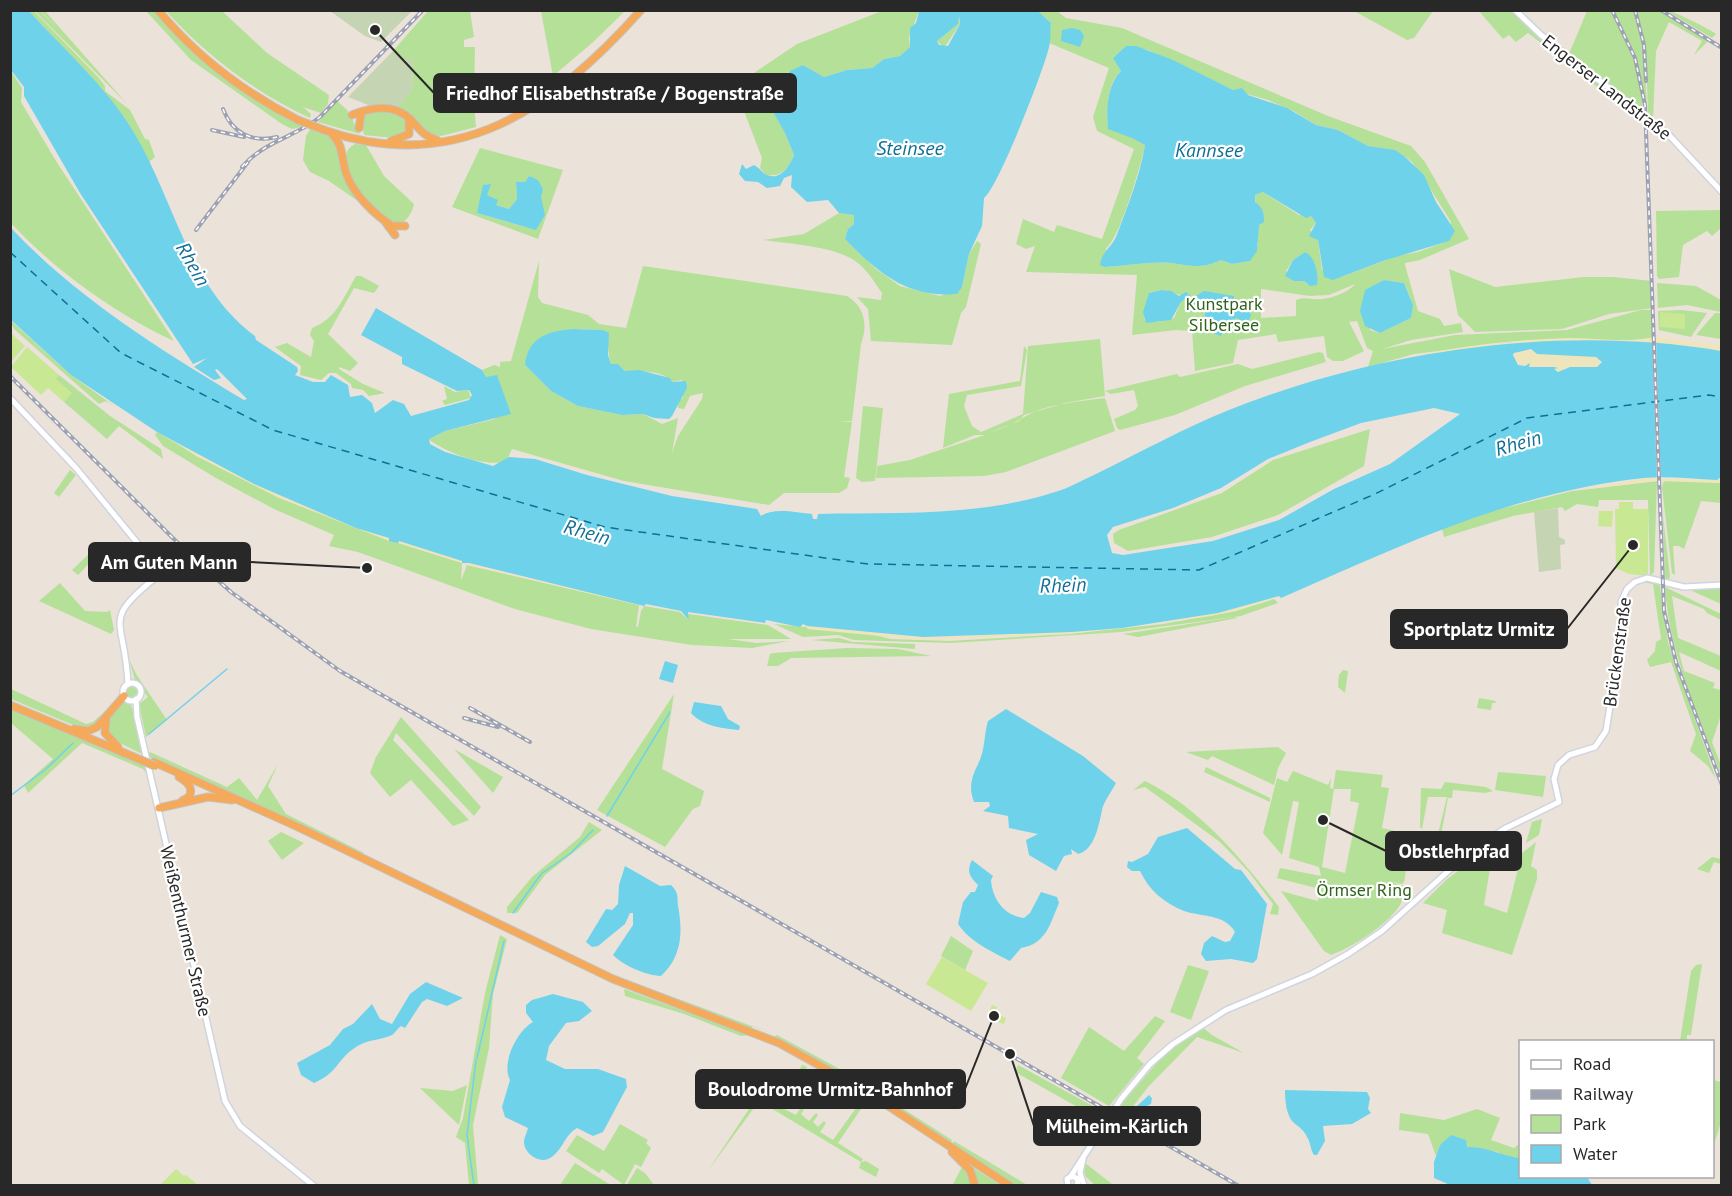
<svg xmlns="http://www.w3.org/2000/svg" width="1732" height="1196" viewBox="0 0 1732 1196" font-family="'PT Sans',sans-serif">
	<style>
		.green { fill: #b5e097; fill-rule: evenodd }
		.sand { fill: #efe5bd }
		.cemetery { fill: #c5d4b2 }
		.pitch { fill: #c9e893 }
		.water { fill: #6fd2eb; fill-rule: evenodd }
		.pier { fill: #ebe2da }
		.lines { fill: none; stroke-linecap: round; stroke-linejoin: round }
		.stream { stroke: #6fd2eb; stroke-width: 1.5 }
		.ferry { stroke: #106f94; stroke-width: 1.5; stroke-dasharray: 8 6; stroke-linecap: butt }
		.secondary-casing { stroke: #d0d4e1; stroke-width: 8 }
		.trunk-casing { stroke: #c3c3c3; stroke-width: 9 }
		.secondary { stroke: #fff; stroke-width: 5 }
		.trunk { stroke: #f4aa5a; stroke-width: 7 }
		.rail-casing { stroke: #9da2b2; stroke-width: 4 }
		.rail { stroke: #fff; stroke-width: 1.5; stroke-dasharray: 4.5; stroke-linecap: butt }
		.trunk-bridge-casing { stroke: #c3c3c3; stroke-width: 9; stroke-linecap: butt }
		.trunk-bridge { stroke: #f4aa5a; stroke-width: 7 }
		.labels { text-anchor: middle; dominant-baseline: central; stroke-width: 4.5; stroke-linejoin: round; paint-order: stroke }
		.street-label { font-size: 18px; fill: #282828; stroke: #fff }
		.park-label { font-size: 18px; fill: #2e631b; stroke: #fff }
		.water-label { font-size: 20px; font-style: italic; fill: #106f94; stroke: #fff }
		.leader { fill: none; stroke: #282828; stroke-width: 2 }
		.callout-dot { fill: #282828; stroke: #fff; stroke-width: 2 }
		.callout { fill: #282828; stroke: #282828; stroke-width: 2 }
		.callout-label { font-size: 20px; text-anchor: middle; font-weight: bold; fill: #fff }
	</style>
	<rect width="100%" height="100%" fill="#ebe2da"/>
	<!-- green -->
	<g class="green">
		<path d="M29,11H34L98,77L105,86V91L130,110L145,139L149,140L155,157L149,162C120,103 72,59 29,11Z"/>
		<path d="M35,11H40L58,29L41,11H45L128,105Z"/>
		<path d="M146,11H156L196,52L306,126L292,129L282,124L191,60Z"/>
		<path d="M174,11H222L267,53L329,95L328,104L321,113L303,107L311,114L310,118C256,93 207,56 166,11Z"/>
		<path d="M428,11H470L474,37L464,40V47H475L474,93H466L467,105H474L476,127L441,136L427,135L398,107L413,89L412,58L406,61L393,51Z"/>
		<path d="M541,11V10L625,11L592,43L553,76Z"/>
		<path d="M882,11H919L909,37L910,47L900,56L884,59L872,68L847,70L824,77L803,65C788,74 774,78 760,87L785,133L794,155C788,169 782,177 766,175L760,168L762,158L742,106L721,110L718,97L797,44Z"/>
		<path d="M957,11L960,24L944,48L937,41L958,24Z"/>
		<path d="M1038,11H1057L1066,18L1122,28L1328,116L1411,146L1425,162L1469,239L1420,260L1405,263V265L1418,311L1440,319L1444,326L1461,323L1463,332L1411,340L1382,349L1455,335L1567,330L1641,310H1653L1655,332L1653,336L1655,338L1632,340H1529L1414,354L1368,367L1373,351L1367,348L1357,321L1349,322L1364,351L1343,361H1333L1327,357L1324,336L1278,342L1276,334L1238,340L1233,363L1195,371L1192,331L1176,330L1132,335L1137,275L1026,272L1035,246L1026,249L1016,244L1023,219L1054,232L1057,225L1102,239L1134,149L1097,131L1093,117L1109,68L1049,43L1051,23ZM1126,46L1148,50L1233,90L1268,100L1295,112L1316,125L1338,130L1368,146L1395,151L1404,156L1412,162L1428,185L1451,222L1448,241L1418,252L1397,256L1341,277L1322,270L1318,240L1310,230L1316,223L1311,216L1299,215L1263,192L1255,195L1258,245L1250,261L1232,264L1221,260C1203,269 1189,266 1171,263C1155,261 1122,266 1105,267L1106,248C1119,241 1142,162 1145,145L1107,123C1108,105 1107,84 1121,71L1113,58ZM1305,252C1317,264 1315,270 1310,286L1301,279L1294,281L1286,271L1293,260ZM1384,280L1404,283L1411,299V318L1380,333L1370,330L1373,287ZM1355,284C1349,292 1331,299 1320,299C1312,300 1304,296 1296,300V316L1261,318V289L1310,296L1329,295ZM1161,290C1172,292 1179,296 1191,296L1181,302L1174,318L1159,322L1144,319L1149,293Z"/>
		<path d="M1354,11H1433L1414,38L1407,40Z"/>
		<path d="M1479,11H1509L1517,15L1546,42L1641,114L1609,96L1528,33L1516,42L1509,35L1503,39Z"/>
		<path d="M1587,11H1611L1614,15L1636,65L1644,113L1569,54Z"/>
		<path d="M1614,11H1634C1646,42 1645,75 1647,107L1638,66Z"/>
		<path d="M1636,11H1660L1708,41L1694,55L1702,41L1669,22L1656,51L1653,119L1648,112L1646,57Z"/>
		<path d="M1667,11C1677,12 1709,29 1716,34L1712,38Z"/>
		<path d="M11,71L22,88L21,102L56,161L174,341C117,315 53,269 11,223Z"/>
		<path d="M337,101L347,110L360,134L318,122Z"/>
		<path d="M389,110L406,118L408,132L393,138L364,135L361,116L365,113Z"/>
		<path d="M311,128L334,139L343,167L371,210L329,181L310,172L303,160L306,136Z"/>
		<path d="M355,144L366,145L384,176L414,204C412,214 405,224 395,226C375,208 356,195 348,168C345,158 344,150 355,144Z"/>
		<path d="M480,148L563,170L538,239L452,207ZM529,176C549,193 535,208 525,227L477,213L487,183V196L493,198L496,205L509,209L517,199L516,182H526Z"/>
		<path d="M1721,210V228L1712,236L1707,231L1683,245L1679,277L1659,279L1657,276L1656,211Z"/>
		<path d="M839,213L854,215V224L848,229L845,239L876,269L900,286L940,296L962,287L969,254L977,241L981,244L966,307L961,313L952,345L871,341L868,309L857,297L881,300L882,293C875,283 868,271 858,263C837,246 790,244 763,240L804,234Z"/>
		<path d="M539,261L538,297L542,303L588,315L599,324L626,328L643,266L847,296C865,307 868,325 861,344L852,421L838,422H852L844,477L850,478L847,488L839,493H784L769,505L624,481L512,449L506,462C480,466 450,454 428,439L445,431L495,419L486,377L482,370L494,365L500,367V362L511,361ZM573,329L603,330C610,343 607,351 611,364H618L625,371C639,372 662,369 672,382L682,380L683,398L678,401V408L684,409L690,396L703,393L702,399L678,436L672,453L678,418L662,424L643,414L622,415L578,406L551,391L525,365Z"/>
		<path d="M1449,269L1495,287L1584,277H1613L1652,281L1653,308L1609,314L1562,329L1475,332L1458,315Z"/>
		<path d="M356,276H361L379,286L374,293L354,288L328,334L358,363L350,371L339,367V369L363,384L385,393L369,396L363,390L352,388L351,384L336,373H329L321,380L300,375L301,366L275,347L287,343L311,357L314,341L310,335L312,328C336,319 344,297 356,276Z"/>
		<path d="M1657,283L1696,286L1721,300V312L1687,305L1658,308Z"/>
		<path d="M1682,310L1707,313L1691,337L1659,330L1658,311Z"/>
		<path d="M1715,313H1721V339L1696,335Z"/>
		<path d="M10,320L71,375L117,408L106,401L99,404L14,329Z"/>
		<path d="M1100,339L1105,396L1065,403L1024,415L1019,421L990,432C1006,428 1018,420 1032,413C1054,403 1082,401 1105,398L1115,431L1006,472L984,476L876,478L877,466L910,460L985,435H975L943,448L949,394L1020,381L1024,346L1027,350L1021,386L967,395L964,406L972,426L981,432L1023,414L1028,346Z"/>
		<path d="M1319,352L1323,353L1326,362L1245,386L1175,415L1120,430L1117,428L1114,419L1135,410L1138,406L1134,390L1111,394L1105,391L1177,374L1180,377L1238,364L1252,369Z"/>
		<path d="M59,375L110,416L161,449L163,459L119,426L107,439L64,402L71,393L55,379Z"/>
		<path d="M444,386L455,392L468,390L471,398L445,405L442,401L447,399Z"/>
		<path d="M863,406L883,408L875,481L862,482L856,478Z"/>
		<path d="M1370,429L1364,466L1278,515L1212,537L1128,551L1114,543L1113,534L1119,530L1222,493L1273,460Z"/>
		<path d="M157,432C254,490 355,530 462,563L461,581L467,565L639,605L636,627H638L641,611L644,606L680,612L689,620L688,614L768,625L791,639H728L756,643L789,641L752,648L692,645L591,629L515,609L358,552L329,546L334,535L274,509L216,478L163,446L155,435Z"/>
		<path d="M70,470L76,475L59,497L54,493Z"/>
		<path d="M1690,480L1721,483V503L1701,501L1684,549L1679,546H1673L1675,575L1672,573L1662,487L1664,481Z"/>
		<path d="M1657,481L1654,572L1650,576L1648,500H1599L1598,507L1577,504L1565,511L1562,507L1513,516L1444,537L1442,528L1484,513L1572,491Z"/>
		<path d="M1663,516L1670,577L1667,581H1665Z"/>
		<path d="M91,552L99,553L78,575L72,570Z"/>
		<path d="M1648,580L1656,581L1660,586L1668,642L1716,779L1708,766L1690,751L1696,734L1671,662L1650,667L1647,660L1655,651L1656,642L1661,639L1653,584L1643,582Z"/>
		<path d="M60,583L85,611L107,612L110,610L114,630L111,634L39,601Z"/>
		<path d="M1665,587L1721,614V620L1707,613L1704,609L1672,596L1678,638L1721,656V671L1679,652L1684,671L1715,683L1713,688L1721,690V715L1712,742L1721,765V775C1698,714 1669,653 1665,587Z"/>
		<path d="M1721,587V604L1688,589Z"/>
		<path d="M1274,599L1278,603L1241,616L1121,632L951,643L854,640L838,635L803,637L774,624L868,633L890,639L949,641L1069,634L1163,624L1236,611Z"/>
		<path d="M1235,617L1237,618L1138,637L1123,634Z"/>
		<path d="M839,638L853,642L915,644V649L811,640Z"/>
		<path d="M847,648L898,649L931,656L791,658L778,666H767L770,654L773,653Z"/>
		<path d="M129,659L136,674L167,720L146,737L139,704L148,697L135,680Z"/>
		<path d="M1343,670L1348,671L1345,693L1338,687L1339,675Z"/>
		<circle cx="132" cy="692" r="7"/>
		<path d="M11,689L86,724L93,722L120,698L93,728H80L11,699Z"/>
		<path d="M674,694L662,769L704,791L700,806L693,809L665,847L597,810Z"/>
		<path d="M1479,698L1496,701L1495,703H1492L1491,710L1477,708Z"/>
		<path d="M129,701L136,718L142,754L108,737V718L124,702Z"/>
		<path d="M10,708L142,764L146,767L148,775L143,769L82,743L28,793L24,785L53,759L11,723Z"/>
		<path d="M401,717L481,807L474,816L396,733L393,740L469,820L453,826L411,780L390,797L370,773L376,757Z"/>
		<path d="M1278,747L1286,753L1278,768L1274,785L1212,756L1208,760L1186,752Z"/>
		<path d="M454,749L503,777L493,793Z"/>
		<path d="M150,752L227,787L239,778L257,800L278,764L268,786L286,814L364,853H359L164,764L147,756Z"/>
		<path d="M1206,767L1270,798V802L1204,772Z"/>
		<path d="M1336,770L1383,775L1381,787L1389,788L1382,828L1412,835L1404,882L1402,884L1388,881L1404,886C1403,892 1403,900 1400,905C1388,925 1352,947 1331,955L1324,951L1281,891L1318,901L1320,889L1277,878L1280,868L1321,876L1319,867L1289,858L1299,802L1293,801L1282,855L1263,833L1277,778L1287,782L1293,771L1328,785L1331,778L1330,788L1333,789ZM1334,789H1351L1350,801L1359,803L1345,873L1322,867Z"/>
		<path d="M1498,772L1546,776L1543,797L1495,790Z"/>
		<path d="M1145,781C1200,808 1242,859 1279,907L1278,915L1270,914L1273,904L1249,872L1220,842L1145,787L1133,790Z"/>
		<path d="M1445,782L1486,787L1493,791L1485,793L1453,790L1452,798H1448L1441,835L1438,834L1447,797H1428L1422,829L1420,827L1421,788L1441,789Z"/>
		<path d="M1542,819L1539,835L1526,843L1532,822Z"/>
		<path d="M589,822L602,830L545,875L517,913H507V907L532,877L580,837Z"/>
		<path d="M281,832L304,843L282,860L268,841Z"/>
		<path d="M1536,842L1531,866L1537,870V879L1512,955L1442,933L1447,910L1423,903L1446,880L1494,844L1484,905L1507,913L1522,853Z"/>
		<path d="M1712,857L1721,859V864L1714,862L1709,873L1697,869Z"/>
		<path d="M500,935L507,939L493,994L489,1048L473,1125L478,1185H469L465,1143L456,1137L463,1118L485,993Z"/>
		<path d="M951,936L973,951L965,970L941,956Z"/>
		<path d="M1702,964L1691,1035H1687V1041H1680L1691,971L1696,965Z"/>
		<path d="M1188,965L1209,971L1191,1020L1170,1012Z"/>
		<path d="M630,981L776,1035L753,1026L751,1029L628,983Z"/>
		<path d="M624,989L749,1035L741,1036L684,1014L625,996Z"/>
		<path d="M1155,1016L1165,1021L1137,1058L1144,1064L1109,1106L1061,1078L1089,1027L1124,1051Z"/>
		<path d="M1202,1027L1212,1035L1244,1053L1197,1037L1148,1087L1126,1115L1116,1110L1163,1056Z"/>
		<path d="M754,1028L774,1037L777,1035L849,1074L952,1140L950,1144L848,1077Z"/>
		<path d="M802,1065L807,1067L782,1108L796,1115L821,1077L846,1092L837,1105L830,1100L826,1104L812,1097L801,1114L809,1121L816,1113L818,1115L813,1122L818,1127L824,1121L826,1123L820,1132L833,1140L861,1101L865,1103L838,1143L863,1159L861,1162L866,1161L879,1169L876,1177L859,1168L861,1162L759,1101L707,1172L759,1094L779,1107Z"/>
		<path d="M1018,1065L1109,1115L1107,1119L1098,1116L1092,1129L1095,1134L1085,1150L1086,1145L1075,1137L1090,1114L1015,1072Z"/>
		<path d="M1713,1080L1721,1082V1122L1713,1148Z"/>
		<path d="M467,1085L459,1125L420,1088L453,1091Z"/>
		<path d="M1477,1109L1500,1118L1491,1140L1514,1148L1520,1143V1158L1502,1156L1498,1152L1466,1147L1450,1138L1440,1145L1436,1156L1428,1134L1399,1130L1400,1113L1444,1120Z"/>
		<path d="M620,1124L648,1140L646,1143L651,1148L641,1167L635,1164L624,1185L602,1169L599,1173L566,1151L577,1135L604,1151Z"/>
		<path d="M954,1141L1027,1185H1013L951,1145Z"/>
		<path d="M575,1163L609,1184L608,1185H560Z"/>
		<path d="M966,1163L1000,1185H976Z"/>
		<path d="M1085,1163L1112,1184L1111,1185H1095L1086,1177L1082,1166Z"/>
		<path d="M963,1165L969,1171L974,1185L952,1186Z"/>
		<path d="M637,1168L645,1173L654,1185H627Z"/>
	</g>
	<!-- sand -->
	<g class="sand">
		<path d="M1659,337L1721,345V351L1693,346L1510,342L1368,367C1433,349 1500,340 1568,338C1589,338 1611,341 1632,340C1641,340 1650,337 1659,337Z"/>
		<path d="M1531,349L1537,354L1596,357L1602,362L1597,367L1565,368L1558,372L1546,366L1529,367L1530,363L1525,366L1515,361L1514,353Z"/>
		<path d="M158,431C231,475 308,512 389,538V541L279,498L196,456Z"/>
		<path d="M1721,477V483H1718L1658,481L1572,491L1646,478L1717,480Z"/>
		<path d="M399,541L462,561V563L398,543Z"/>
		<path d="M469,563L496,571L639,603V605L467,565Z"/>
		<path d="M1279,596L1236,611L1205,617L1069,634L922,640L807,629V626L923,637L1072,632L1122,628L1218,613Z"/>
	</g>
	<!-- cemetery -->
	<g class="cemetery">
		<path d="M330,11H412L381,42L365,36Z"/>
		<path d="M393,51L406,61L412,57L413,89L398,107L371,106L348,97Z"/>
		<path d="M1558,508L1559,537L1565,540V544L1560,545L1561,569L1539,572L1534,512Z"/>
	</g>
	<!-- pitch -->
	<g class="pitch">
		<path d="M1660,312L1685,314V329L1660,327Z"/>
		<path d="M11,333L25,346L11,362L10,361Z"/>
		<path d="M27,347L59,375L56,379L72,393L64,402L48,388L41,395L11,367Z"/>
		<path d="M1619,502H1633V509H1648V576L1629,574L1616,568L1615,509H1619Z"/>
		<path d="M1599,511H1613L1612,527L1598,526Z"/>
		<path d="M942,957L988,983L971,1011L926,984Z"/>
		<path d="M992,1005L997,1007L995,1013L1006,1018L1004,1024L987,1018Z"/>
		<path d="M176,1169L184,1176L186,1175L198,1185H160Z"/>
	</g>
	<!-- water -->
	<g class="water">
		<path d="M11,11H29C63,49 106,86 133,131C174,198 188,287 255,336L256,340L297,367L298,371L295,375L313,382H325L331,375L348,385L350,397L362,395L372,403L375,413L393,400L404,404L411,416L469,400L472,395L469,390L457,391L402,364V357L361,335L376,308L482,370L486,377L497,375L511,414L445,431L429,439L430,444L445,452L493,466L509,457L535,459L587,475L672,496L757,509L761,516C774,507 797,513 812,514L813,519H817L818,514C898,512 978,517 1055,492C1070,488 1084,479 1098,473C1141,452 1184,428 1229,410C1380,350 1561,324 1721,351V477L1717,480C1693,479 1668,476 1644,478C1512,492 1400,546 1281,598L1279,596L1218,613L1122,628L1072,632L923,637L807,626L803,624L800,627L766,620L765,623L688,612L689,620L681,611L646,604L644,606L469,563H462V561L399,541L398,543L389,541V538L356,528L254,484L157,432L71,375L11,320V228C77,298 162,351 244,400L247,399L217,369L215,370L221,378L214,380L194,367L207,358L193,364L80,193L24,96V87L11,70ZM1531,349L1537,354L1596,357L1602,362L1597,367H1570L1558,372L1554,369L1558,368L1554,367H1529L1530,363L1525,366L1518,365L1513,355L1514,353ZM1434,408L1460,414L1390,464L1334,489L1279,520L1213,541L1123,555L1112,553L1107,535L1113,527L1173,508L1221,488L1268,459L1310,442L1361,423Z"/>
		<path d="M919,11H1038L1051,23C1050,32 1051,43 1048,51C1042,74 998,188 984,198L982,226L969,254L962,287L957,294C907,298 878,273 845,239L848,229L854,224V215L839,213L828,200L807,202L791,187L792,175L784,178L780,186L767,188L758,182L745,181L739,174L742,164L746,169L754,165C760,168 762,173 767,175C781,181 790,165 794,155L785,133L759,87L760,81L768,75H788L790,71L803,65L824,77L847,70L872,68L884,59L900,56L910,47V28L916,23ZM959,16L960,24L948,46L939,45L937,41L958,24Z"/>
		<path d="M1072,28L1080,30L1084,36L1080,47L1061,41L1062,30Z"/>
		<path d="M1126,46H1136L1173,60L1233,90L1242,88L1248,95L1287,108L1316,125L1338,130L1368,146L1395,150L1404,156L1424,175L1436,202L1455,231L1449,241L1383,261L1333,280L1324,277L1318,240L1309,236L1316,223L1311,216L1306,218L1263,192L1255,195V202C1263,208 1264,212 1264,222L1259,225L1257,251L1250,261L1232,264L1221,260C1203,269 1189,266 1171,263C1155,261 1122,266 1105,267L1100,265C1102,251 1111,248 1116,237C1127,208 1140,176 1145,145L1132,138L1108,129C1106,110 1107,85 1121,71L1113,58Z"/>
		<path d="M529,176L538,180L543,189L541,197L545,215L536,230L477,213L483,185L491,184L487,195L498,200L496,205L509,209L517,199L516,182H525Z"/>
		<path d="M1305,252C1315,256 1319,275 1317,285L1310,286L1304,281H1294L1285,276L1293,260Z"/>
		<path d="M1384,280L1404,283L1413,305L1411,318L1380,333L1365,326L1360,311L1365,290Z"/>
		<path d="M1161,290L1171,291L1179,296L1186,292L1191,296L1181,302L1171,320L1146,323L1143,312L1149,293Z"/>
		<path d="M1204,291L1234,296V301L1245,299L1251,315L1248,323L1236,318L1230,322L1231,330L1223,329L1221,336L1204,330L1203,322L1206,310L1185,312L1196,296Z"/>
		<path d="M573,329L603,330L609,333L608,355L611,364H618L625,371L639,370L670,378L672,382L686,381L687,388L672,416L669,419L654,418L643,414L622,415L578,406L551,391L525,365C528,337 548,331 573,329Z"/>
		<path d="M665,661L678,665L673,683L659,679Z"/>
		<path d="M694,702L721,706L728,719L740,726L739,730C722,728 704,727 691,713Z"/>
		<path d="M1006,709L1083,756L1116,783C1112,791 1104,801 1102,810C1099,824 1095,850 1078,854L1071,849L1072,854L1064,856L1056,871L1029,855L1026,840L1038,834L1009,828L1008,816L983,811L990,806L989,802H974C968,787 972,776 979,762C985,750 984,734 988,721Z"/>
		<path d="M1187,828L1235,869L1241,870L1267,904L1257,959L1253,963L1231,959L1206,961L1201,954L1204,943L1212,936L1225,942L1230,941L1235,932C1225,914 1202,917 1184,911C1164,903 1149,890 1140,871H1132L1127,867L1128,861L1132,862L1148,854L1158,837Z"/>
		<path d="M972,860L993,876L991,880C992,898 1004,916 1024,918L1030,913L1041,892L1057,897L1059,903C1050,924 1046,944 1021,948L1010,961C992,952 969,941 958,924L963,902L971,892H975L978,885C970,877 966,872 972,860Z"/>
		<path d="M625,866L660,886L671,885C679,893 677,896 678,906C683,932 682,957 661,976C645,975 624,966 613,955L633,925V913H630L625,924L598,946L592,947L586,942L606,909L612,910L618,904L619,885Z"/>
		<path d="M426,982L463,998L447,1006L427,999L422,1002L405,1028L401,1026C398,1028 394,1034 392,1035C383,1040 367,1039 356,1047C336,1060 338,1073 314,1083L301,1075L297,1063L330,1045L343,1029L353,1024L372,1004L380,1019L392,1024L410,994Z"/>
		<path d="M553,994L583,1002L592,1011L579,1021L566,1023L549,1046L546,1060L565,1069H598L626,1079L627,1087L603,1132L593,1136L577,1128C564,1135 562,1153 548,1159C538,1163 524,1153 524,1142C524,1138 527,1132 528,1128L505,1117L502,1107L510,1080C501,1063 517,1031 533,1022L526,1013V1005L532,1000Z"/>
		<path d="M1285,1090L1367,1092L1370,1098L1368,1109L1371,1113L1352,1124L1323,1126L1325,1141L1317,1155H1314C1310,1149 1311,1143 1307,1137C1304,1130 1299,1127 1294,1123C1286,1116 1285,1100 1285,1090Z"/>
		<path d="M1149,1095L1152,1098L1151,1104L1143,1108L1138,1116L1136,1107Z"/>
		<path d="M1451,1135L1466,1140L1467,1147C1487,1146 1501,1156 1520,1158V1176L1587,1177L1592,1185H1450L1434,1178V1162L1440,1145Z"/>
	</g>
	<!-- pier -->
	<path class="pier" d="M1652,339H1656L1661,482H1657Z"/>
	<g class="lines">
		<!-- stream -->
		<g class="stream">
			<path d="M149,734L227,669"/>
			<path d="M10,796L46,769L73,743"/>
			<path d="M607,816L670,712"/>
			<path d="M513,913L541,874L571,853L593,830"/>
			<path d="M477,1058L504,941"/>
			<path d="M474,1186L467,1135L476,1060"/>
		</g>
		<!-- ferry -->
		<path class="ferry" d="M10,252L121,353L273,430L605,527L868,564L1199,570L1375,494L1527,418L1709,395L1722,397"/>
		<defs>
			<g id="secondary">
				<path d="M1515,10L1541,35L1668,134L1722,192"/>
				<path d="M10,398L76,468L162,573"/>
				<circle cx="132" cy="692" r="9"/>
				<path d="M128,684C125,615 98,622 164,571"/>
				<path d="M136,699L137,717L225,1101L240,1126L314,1186"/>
				<path d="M1083,1159L1080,1173L1084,1186"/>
				<path d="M1071,1176L1121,1099L1150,1064L1173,1044L1226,1010L1312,974L1348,954L1382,931L1466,855L1504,829L1559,802L1554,779L1558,765L1569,755L1595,747L1606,731L1623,626L1621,602L1627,589L1635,582L1647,578L1684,587L1722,585"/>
				<path d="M1068,1186L1067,1179L1072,1176L1078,1179L1077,1186"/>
			</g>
			<g id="trunk">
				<path d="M158,10C196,56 245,93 298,120"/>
				<path d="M352,115C372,107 394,103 411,120C420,129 423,136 437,140"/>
				<path d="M359,128L361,115"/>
				<path d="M324,130C458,177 555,107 641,10"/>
				<path d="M332,134C344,146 341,158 346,173C353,194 374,214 392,226H405"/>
				<path d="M391,141L409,134V120"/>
				<path d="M386,223L395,235"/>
				<path d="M10,705L141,760"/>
				<path d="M106,719L105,733L118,747"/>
				<path d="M74,729L88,731L97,727L124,696"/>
				<path d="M154,762L298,827L613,979L779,1043L864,1090L1010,1186"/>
				<path d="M179,777C187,782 194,787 189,797L182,801"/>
				<path d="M159,808L208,797L232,800"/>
				<path d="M952,1152L970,1170L975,1186"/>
			</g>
		</defs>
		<!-- secondary casing -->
		<use href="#secondary" class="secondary-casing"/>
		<!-- trunk casing -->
		<use href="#trunk" class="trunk-casing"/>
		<!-- secondary -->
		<use href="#secondary" class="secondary"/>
		<!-- trunk -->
		<use href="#trunk" class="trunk"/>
		<defs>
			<g id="rail">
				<path d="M1612,10L1635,58L1645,105L1664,611L1676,662L1722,785"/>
				<path d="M1635,10L1644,45L1646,81"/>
				<path d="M1661,10L1722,48"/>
				<path d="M223,109C232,133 252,143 277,137"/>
				<path d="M212,130L244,137"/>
				<path d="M242,167C263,142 295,137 320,117L423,10"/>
				<path d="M196,230L248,162"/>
				<path d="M10,376L195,560L231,592L340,671L1239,1186"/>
				<path d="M470,708L530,742"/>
				<path d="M464,718L498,727"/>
			</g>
		</defs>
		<!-- rail casing -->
		<use href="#rail" class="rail-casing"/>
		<!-- rail -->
		<use href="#rail" class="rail"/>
		<defs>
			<g id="trunk-bridge">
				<path d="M298,120L324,130"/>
				<path d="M141,760L155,766"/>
			</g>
		</defs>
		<!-- trunk-bridge casing -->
		<use href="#trunk-bridge" class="trunk-bridge-casing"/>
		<!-- trunk-bridge -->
		<use href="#trunk-bridge" class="trunk-bridge"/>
	</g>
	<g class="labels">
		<!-- street labels -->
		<g class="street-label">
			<text transform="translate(1607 87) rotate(38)">Engerser Landstraße</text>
			<text transform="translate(1617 652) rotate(-82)">Brückenstraße</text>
			<text transform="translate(186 931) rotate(77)">Weißenthurmer Straße</text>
		</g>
		<!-- park labels -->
		<g class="park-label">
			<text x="1224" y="303">Kunstpark<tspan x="1224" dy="21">Silbersee</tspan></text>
			<text x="1364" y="889">Örmser Ring</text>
		</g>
		<!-- water labels -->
		<g class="water-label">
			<text x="910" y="148">Steinsee</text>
			<text x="1209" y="150">Kannsee</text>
			<text transform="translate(193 264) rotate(60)">Rhein</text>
			<text transform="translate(1518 443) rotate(-16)">Rhein</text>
			<text transform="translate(587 532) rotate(16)">Rhein</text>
			<text transform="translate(1063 585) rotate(-2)">Rhein</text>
		</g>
	</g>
	<!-- callouts -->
	<path class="leader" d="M375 30L434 93M367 568L250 562M1633 545L1567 629M1323 820L1386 851M994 1016L965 1089M1010 1054L1034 1126"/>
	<g class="callout-dot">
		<circle cx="375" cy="30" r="6"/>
		<circle cx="367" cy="568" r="6"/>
		<circle cx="1633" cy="545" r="6"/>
		<circle cx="1323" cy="820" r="6"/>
		<circle cx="994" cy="1016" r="6"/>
		<circle cx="1010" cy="1054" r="6"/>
	</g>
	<g class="callout">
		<rect x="434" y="74" width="362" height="38" rx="6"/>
		<rect x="89" y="543" width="161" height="38" rx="6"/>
		<rect x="1391" y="610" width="176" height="38" rx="6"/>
		<rect x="1386" y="832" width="135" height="38" rx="6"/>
		<rect x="696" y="1070" width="269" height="38" rx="6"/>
		<rect x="1034" y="1107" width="166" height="38" rx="6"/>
	</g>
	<g class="callout-label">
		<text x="615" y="100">Friedhof Elisabethstraße / Bogenstraße</text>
		<text x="169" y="569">Am Guten Mann</text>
		<text x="1479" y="636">Sportplatz Urmitz</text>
		<text x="1454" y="858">Obstlehrpfad</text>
		<text x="830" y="1096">Boulodrome Urmitz-Bahnhof</text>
		<text x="1117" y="1133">Mülheim-Kärlich</text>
	</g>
	<!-- border -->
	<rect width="1732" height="1196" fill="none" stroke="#282828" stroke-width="24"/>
	<!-- legend -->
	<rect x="1519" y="1040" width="195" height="138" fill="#ffffff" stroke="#a9a9a9" stroke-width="1.5"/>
	<rect x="1531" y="1060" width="30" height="9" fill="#ffffff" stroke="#a9a9a9" stroke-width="1.5"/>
	<text x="1573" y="1070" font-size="18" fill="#282828">Road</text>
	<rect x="1531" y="1090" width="30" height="9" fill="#9da2b2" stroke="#a9a9a9" stroke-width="1.5"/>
	<text x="1573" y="1100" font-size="18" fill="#282828">Railway</text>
	<rect x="1531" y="1115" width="30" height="18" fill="#b5e097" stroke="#a9a9a9" stroke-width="1.5"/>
	<text x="1573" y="1130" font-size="18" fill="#282828">Park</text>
	<rect x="1531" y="1145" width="30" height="18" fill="#6fd2eb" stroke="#a9a9a9" stroke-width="1.5"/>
	<text x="1573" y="1160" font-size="18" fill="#282828">Water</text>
</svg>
